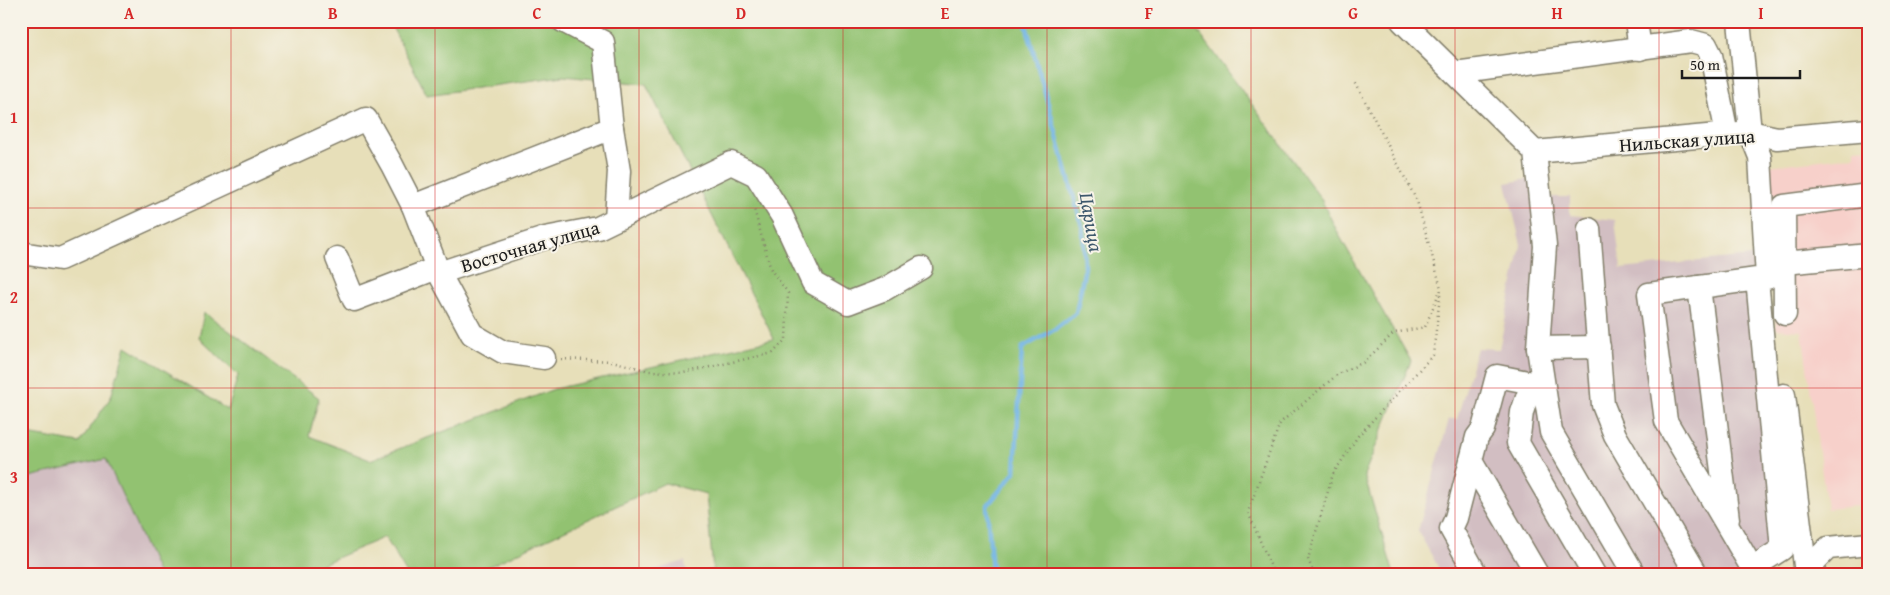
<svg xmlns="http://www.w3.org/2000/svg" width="1890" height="595" viewBox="0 0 1890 595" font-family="'Gentium Book Plus',serif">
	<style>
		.built { fill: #f7d0ca }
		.industrial { fill: #d2bec2 }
		.green { fill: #92c271; stroke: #576f46 }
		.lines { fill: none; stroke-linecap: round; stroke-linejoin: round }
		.stream { stroke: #6eb3e4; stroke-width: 4.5 }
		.minor-casing { stroke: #827e6a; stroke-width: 25 }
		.path { stroke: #827e6a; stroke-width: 2.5; stroke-dasharray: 1 4; stroke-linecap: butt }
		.minor { stroke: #fff; stroke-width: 22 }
		.grid { fill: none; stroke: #d62828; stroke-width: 1; stroke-opacity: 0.55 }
		.labels { text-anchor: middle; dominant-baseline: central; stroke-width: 4; stroke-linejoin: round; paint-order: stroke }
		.street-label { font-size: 19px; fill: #1c1c1c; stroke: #f7f3e8 }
		.water-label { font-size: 20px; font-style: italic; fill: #3d586c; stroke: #f7f3e8 }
		.neatline { fill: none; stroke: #d62828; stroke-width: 2 }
		.grid-label { font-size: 16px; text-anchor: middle; font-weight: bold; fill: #d62828 }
	</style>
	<rect width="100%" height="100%" fill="#f7f3e8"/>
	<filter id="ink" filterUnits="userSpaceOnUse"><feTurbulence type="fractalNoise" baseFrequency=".02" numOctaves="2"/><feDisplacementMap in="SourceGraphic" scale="10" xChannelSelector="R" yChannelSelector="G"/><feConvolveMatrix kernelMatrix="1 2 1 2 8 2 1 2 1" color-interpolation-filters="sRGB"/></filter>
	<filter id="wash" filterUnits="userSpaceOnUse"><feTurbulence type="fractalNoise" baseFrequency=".0096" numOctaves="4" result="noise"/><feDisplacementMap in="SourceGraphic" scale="20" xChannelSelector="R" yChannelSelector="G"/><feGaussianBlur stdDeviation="1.12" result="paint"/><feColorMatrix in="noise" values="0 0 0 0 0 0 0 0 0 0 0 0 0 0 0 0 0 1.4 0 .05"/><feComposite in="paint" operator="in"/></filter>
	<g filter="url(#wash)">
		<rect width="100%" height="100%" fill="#e7dfb9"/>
		<!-- built -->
		<path class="built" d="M1869,148V505L1827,509L1802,331L1776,329L1775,251L1769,166L1854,156V149Z"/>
		<!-- industrial -->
		<g class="industrial">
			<path d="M1528,179L1549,197H1570V215L1615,220L1621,269L1760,255L1788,551L1746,574H1442L1418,531L1449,419H1457L1477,348L1499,349L1521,245L1506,183Z"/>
			<path d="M106,459L158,574H21V479Z"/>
			<path d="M685,561L687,574H639Z"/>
		</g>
		<!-- green -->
		<path class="green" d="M389,21H1191L1321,199L1339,235L1411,361L1364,475L1394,574H689L713,570L706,494L665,483L473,574H407L385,537L299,574H158L106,459L21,479V433L80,443L111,397L126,346L228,410L238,375L199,338L204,312L319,398L309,436L370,460L554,389L774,339L646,84L563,76L427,95Z"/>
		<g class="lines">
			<!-- stream -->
			<path class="stream" d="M994,574L992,572L987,506L1015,472L1022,348L1057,328L1076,313L1085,267L1083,230L1025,21"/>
		</g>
	</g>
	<g filter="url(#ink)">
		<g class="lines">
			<defs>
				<g id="minor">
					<path d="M1402,21L1535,152L1545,246L1538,348L1551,432L1634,574"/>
					<path d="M1636,21L1640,49"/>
					<path d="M1739,21L1750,132L1760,157L1767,278L1757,279L1649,294L1666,421L1752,568L1782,549L1757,279"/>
					<path d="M1455,73L1691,41L1706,45L1711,55L1727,134"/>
					<path d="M612,128L619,171L616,219"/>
					<path d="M1535,152L1750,132L1777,138L1869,130"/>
					<path d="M413,206L612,128L603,42L563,21"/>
					<path d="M1589,229L1603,405L1615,435L1696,573"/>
					<path d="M21,253L60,259L366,119L392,165L413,206L439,273L545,238L598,228L731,163L756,175L782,216L813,283L848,303L885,289L921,268"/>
					<path d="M337,258L354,300L437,268"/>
					<path d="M1784,263L1869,255"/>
					<path d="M439,273L472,334L503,352L544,358"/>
					<path d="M1699,287L1728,519"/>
					<path d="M1785,314L1784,206L1869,195"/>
					<path d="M1538,348L1599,347"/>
					<path d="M1532,383L1522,412L1518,443L1594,574"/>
					<path d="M1784,395L1806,574"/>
					<path d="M1471,461L1537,574"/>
					<path d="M1476,574L1451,529L1456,518L1477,437L1483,429L1497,376L1543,385"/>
					<path d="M1806,574L1816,560L1828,548L1869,544"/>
				</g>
			</defs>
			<!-- minor casing -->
			<use href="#minor" class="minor-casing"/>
			<!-- path -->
			<g class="path">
				<path d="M561,359L612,361L649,371L683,373L773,353L786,339L788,293L771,270L754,209"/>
				<path d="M1274,574L1248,512L1280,423L1338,374L1364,362L1394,333L1425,327L1439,293"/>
				<path d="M1314,574L1308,559L1333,474L1358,436L1433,355L1441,288L1417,201L1354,80"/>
			</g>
			<!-- minor -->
			<use href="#minor" class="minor"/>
		</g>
	</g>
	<!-- grid -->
	<path class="grid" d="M231,21V574M435,21V574M639,21V574M843,21V574M1047,21V574M1251,21V574M1455,21V574M1659,21V574M21,208H1869M21,388H1869"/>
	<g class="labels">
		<!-- street labels -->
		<g class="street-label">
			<text transform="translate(1687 140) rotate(-4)">Нильская улица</text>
			<text transform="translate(530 246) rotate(-16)">Восточная улица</text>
		</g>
		<!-- water labels -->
		<g class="water-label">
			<text transform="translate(1092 222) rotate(80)">Царица</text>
		</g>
	</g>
	<!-- margin -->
	<rect width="1890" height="595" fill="none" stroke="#f7f3e8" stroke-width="55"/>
	<!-- scale -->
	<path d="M1682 70v8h118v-8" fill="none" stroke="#1c1c1c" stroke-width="2.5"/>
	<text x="1690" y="70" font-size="15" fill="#1c1c1c" stroke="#f7f3e8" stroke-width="4" paint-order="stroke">50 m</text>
	<rect x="28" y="28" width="1834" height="540" class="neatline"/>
	<g class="grid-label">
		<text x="129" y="19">A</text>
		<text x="333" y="19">B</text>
		<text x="537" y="19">C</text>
		<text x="741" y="19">D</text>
		<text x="945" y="19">E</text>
		<text x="1149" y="19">F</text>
		<text x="1353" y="19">G</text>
		<text x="1557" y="19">H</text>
		<text x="1761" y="19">I</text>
		<text x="14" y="123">1</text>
		<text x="14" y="303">2</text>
		<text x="14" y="483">3</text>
	</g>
</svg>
